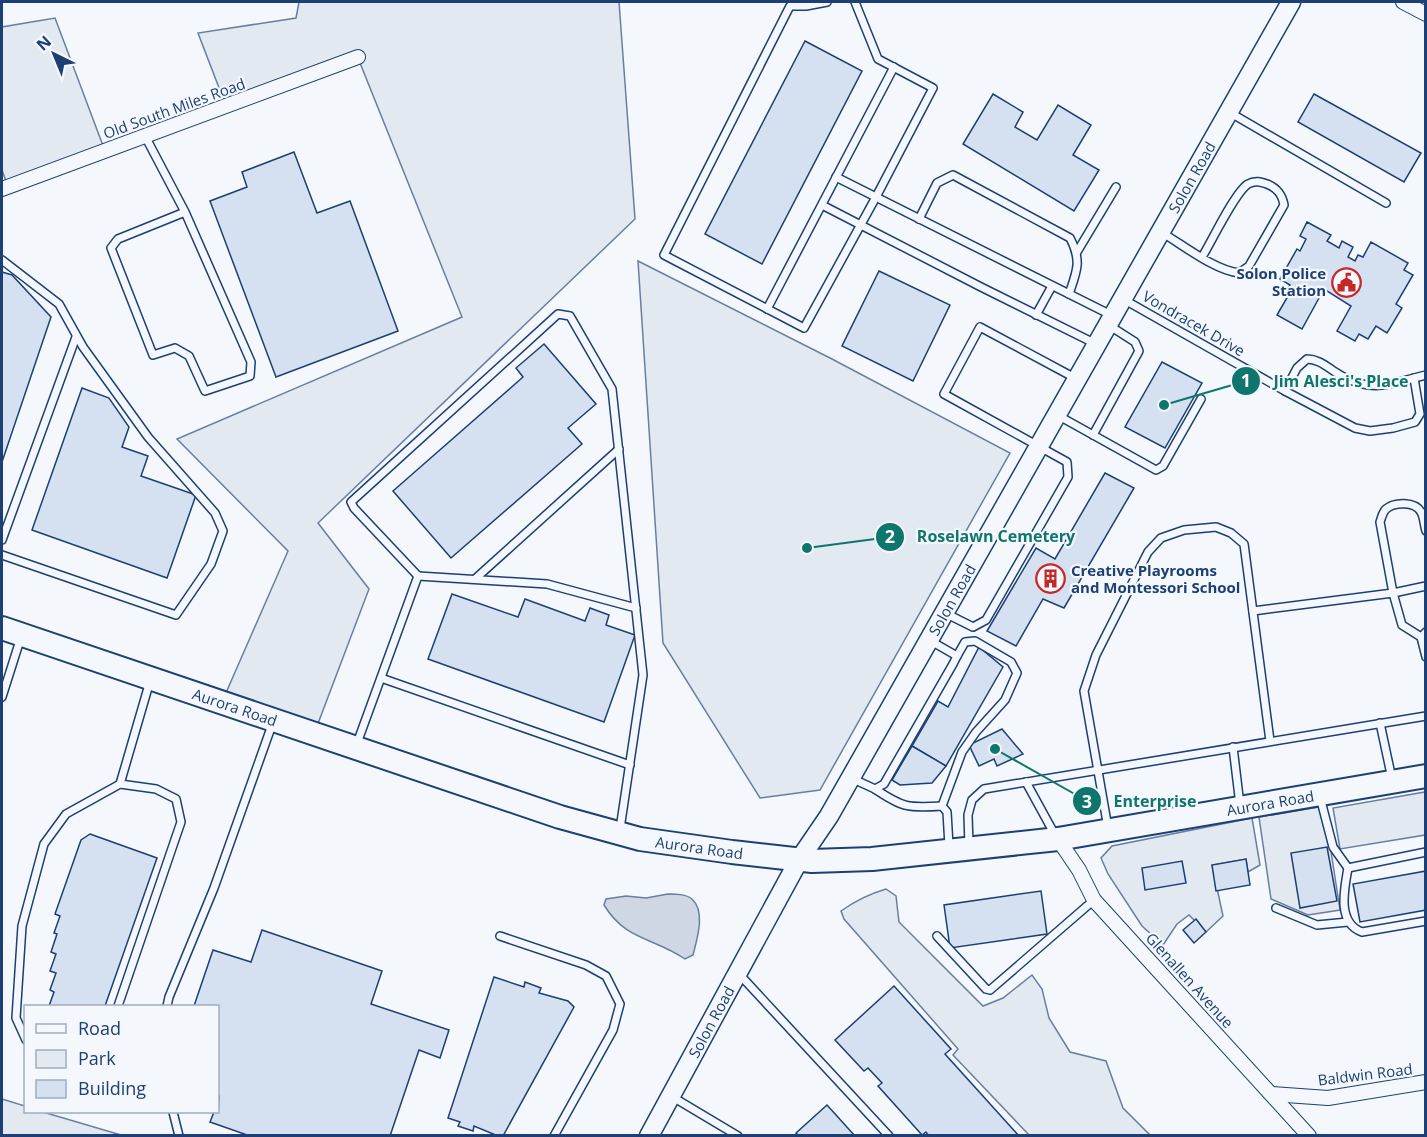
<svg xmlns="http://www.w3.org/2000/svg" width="1427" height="1137" viewBox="0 0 1427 1137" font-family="'Open Sans',sans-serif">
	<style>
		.green { fill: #e3e9f0; stroke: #687fa3; stroke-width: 1.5 }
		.water { fill: #cfd7e4; stroke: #687fa3; stroke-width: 1.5 }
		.building { fill: #d5e0f0; stroke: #1d3f73; stroke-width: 1.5 }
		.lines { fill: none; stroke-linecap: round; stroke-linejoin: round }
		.service-casing { stroke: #1d3f73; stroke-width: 10 }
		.minor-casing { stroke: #1d3f73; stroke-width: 16 }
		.tertiary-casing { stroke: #1d3f73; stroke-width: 21 }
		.primary-casing { stroke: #1d3f73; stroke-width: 26 }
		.service { stroke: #f4f7fb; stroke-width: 7 }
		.minor { stroke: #f4f7fb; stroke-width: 14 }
		.tertiary { stroke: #f4f7fb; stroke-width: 18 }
		.primary { stroke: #f4f7fb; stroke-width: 22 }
		.labels { text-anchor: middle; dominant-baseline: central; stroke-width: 4.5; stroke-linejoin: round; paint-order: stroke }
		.street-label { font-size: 15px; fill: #1d3f73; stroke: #f4f7fb }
		.poi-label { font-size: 15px; font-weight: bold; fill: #1d3f73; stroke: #f4f7fb; text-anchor: end }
		.leader { fill: none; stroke: #0f766e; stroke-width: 2 }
		.callout-dot { fill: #0f766e; stroke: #f4f7fb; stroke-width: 2 }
		.mark-label { font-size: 18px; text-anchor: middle; font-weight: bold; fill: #fff }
		.callout-label { font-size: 16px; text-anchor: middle; font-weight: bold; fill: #0f766e; stroke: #f4f7fb; stroke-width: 4.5; stroke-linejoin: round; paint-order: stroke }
	</style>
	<rect width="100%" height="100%" fill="#f4f7fb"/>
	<!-- green -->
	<g class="green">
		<path d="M299,2H619L635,219L318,523L369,589L314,734L222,702L288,551L177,439L462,317L358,58L226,106L198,33L296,18Z"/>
		<path d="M55,18L105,151L8,187L2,170V27Z"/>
		<path d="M638,261L832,359L1010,453L820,790L760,798L663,643Z"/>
		<path d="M1425,792V835L1340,849L1333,808Z"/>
		<path d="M1324,806L1340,910L1308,915L1271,899L1259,817Z"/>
		<path d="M1252,818L1260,865L1248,872L1246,859L1212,865L1223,916L1206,932L1189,915L1177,924L1163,945L1142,926L1108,874L1101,858L1112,846Z"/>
		<path d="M886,889L896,896L899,922L983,1006L1003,998L1032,975L1042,989L1049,1018L1070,1052L1106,1061L1123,1108L1150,1135H1029L953,1055L958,1049L844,919L841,911C855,901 869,894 886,889Z"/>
		<path d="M2,1099L25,1106L26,1112H43L121,1135H2Z"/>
	</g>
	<!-- water -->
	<path class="water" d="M668,894C676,894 686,894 692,899C706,912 697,939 693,955L685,959C653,937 626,941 604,905L606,899L626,896L646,898Z"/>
	<!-- building -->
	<g class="building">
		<path d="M805,41L862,71L762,264L705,234Z"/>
		<path d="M993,94L1023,112L1015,127L1037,140L1058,105L1091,125L1073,155L1099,170L1074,211L963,144Z"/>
		<path d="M1314,94L1421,153L1404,182L1298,122Z"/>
		<path d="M294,152L317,213L350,201L398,331L276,377L210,201L247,187L242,172Z"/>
		<path d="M1307,222L1331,235L1327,241L1339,248L1342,241L1353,247L1348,257L1355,261L1358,255L1363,257L1371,242L1408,263L1404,270L1413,275L1396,304L1402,308L1387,333L1376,326L1368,339L1359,334L1355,341L1337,331L1351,306L1324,289L1302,329L1277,315L1288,296L1284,294L1290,285L1280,279L1297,249L1300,251L1306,239L1300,236Z"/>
		<path d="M879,271L950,305L913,381L842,346Z"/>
		<path d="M2,272L12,275L51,317L2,462Z"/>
		<path d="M544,344L596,404L568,428L582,444L451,558L393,491L523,377L516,368Z"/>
		<path d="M1162,362L1202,383L1165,448L1125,427Z"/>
		<path d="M82,388L109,398L129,427L122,447L148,456L141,476L196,495L167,578L32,530Z"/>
		<path d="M1105,473L1134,488L1064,608L1043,599L1016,646L987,631L1036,548L1055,559Z"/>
		<path d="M452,594L518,617L525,599L585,621L590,608L609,615L606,625L635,635L604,722L428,659Z"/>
		<path d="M979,647L1003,667L946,766L912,746L938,701L948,707Z"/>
		<path d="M1002,729L1023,754L997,766L994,759L979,766L969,745Z"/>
		<path d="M912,746L946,766L932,783L900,785L892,780Z"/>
		<path d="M90,834L157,858L105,1006H49L54,992L50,990L56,973L50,971L56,954L51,952L57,934L54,933L60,916L55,914L81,840Z"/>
		<path d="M1327,847L1337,901L1300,908L1291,853Z"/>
		<path d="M1246,859L1250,885L1216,891L1212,865Z"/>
		<path d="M1182,861L1186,883L1145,890L1142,868Z"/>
		<path d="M1426,871V910L1360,922L1353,884Z"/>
		<path d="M1041,891L1047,934L950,948L944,905Z"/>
		<path d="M1196,919L1206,932L1194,943L1183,930Z"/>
		<path d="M262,930L382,971L371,1004L449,1030L440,1058L419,1050L390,1136H250L210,1122L214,1112H218L219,1096L218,1095V1006H194L213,950L251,962Z"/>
		<path d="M494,977L524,987L525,982L541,988L539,993L568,1001L574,1007L503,1136H498L474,1126L473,1131L458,1126L460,1122L448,1118Z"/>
		<path d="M894,986L951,1049L945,1054L1019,1136H929L926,1132L922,1135L878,1086L882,1083L868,1068L864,1071L835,1040Z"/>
		<path d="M827,1105L855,1136H799L796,1133Z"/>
	</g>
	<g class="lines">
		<defs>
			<g id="service">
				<path d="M827,2L806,6H790L664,255L804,328L876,197L933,88L878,59L855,2"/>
				<path d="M1229,112L1386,203"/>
				<path d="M145,136L185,212L251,362L250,376L205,391L189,356L175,348L153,355L111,248L118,239L185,212"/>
				<path d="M836,177L1111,315"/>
				<path d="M822,205L981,287L1096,344"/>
				<path d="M919,219L937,183L953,175L1070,238C1082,261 1077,271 1069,294"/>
				<path d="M1161,232C1183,245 1214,270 1239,273L1249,266L1284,205C1282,194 1277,188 1267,184C1261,182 1255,180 1248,184C1235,192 1212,241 1202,257"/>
				<path d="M1077,252L1116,187"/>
				<path d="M2,260L59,304L83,347L148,437L215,513L223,531L211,564L176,615L2,555"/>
				<path d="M1123,299L1285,391L1355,428L1370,431L1393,428L1415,422L1420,414L1414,378"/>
				<path d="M767,309L894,67"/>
				<path d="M1036,315L1052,286"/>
				<path d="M1285,391L1297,368L1307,359C1320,359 1329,369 1340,375C1373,394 1392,383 1426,375"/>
				<path d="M1059,416L1156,470L1163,466L1201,399"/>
				<path d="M1093,435L1139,351L1135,342L1110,326"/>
				<path d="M1426,531C1424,525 1424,517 1421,512C1415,501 1394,502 1386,509C1382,513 1382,517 1380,522L1393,593L1426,586"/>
				<path d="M2,540L76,337"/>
				<path d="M418,576L547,584L636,608"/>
				<path d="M475,579L619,449"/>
				<path d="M1253,611L1393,593L1402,625L1421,637"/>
				<path d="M945,613L973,627L986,620L1068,477L1067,462L944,394L980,327L1075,378"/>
				<path d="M1426,632L1421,637L1426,657"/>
				<path d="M381,678L630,765"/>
				<path d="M2,697L21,637"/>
				<path d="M1380,723L1392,779"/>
				<path d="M356,746L418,576L354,508L351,502L558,314L570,316L612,389L643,675L620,829"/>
				<path d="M1233,747L1240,805"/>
				<path d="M851,778L875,789L884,784L953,664L957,656L929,640"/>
				<path d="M1026,782L1055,835"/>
				<path d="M120,784L150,681"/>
				<path d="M875,789C903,808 908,808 942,806L947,812L949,846"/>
				<path d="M1320,797L1333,847L1348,868L1426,852"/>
				<path d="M942,806L962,752L976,732L1005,700L1017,673L1011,662L975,641L965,642L957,656"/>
				<path d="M1108,828L1084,691L1096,655L1148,552L1161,538L1184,530L1216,527L1231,533L1244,544L1270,741"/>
				<path d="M969,846L968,815L972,800L984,789L1426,716"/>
				<path d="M1348,868C1344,890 1337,923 1362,932L1426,921"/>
				<path d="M1276,908L1317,925L1348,922"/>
				<path d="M500,936L586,965L606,976L620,1004L613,1030L554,1136"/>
				<path d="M937,936L986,989L990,990L1094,900"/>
				<path d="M740,975L889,1136"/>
				<path d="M167,1006L169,997L214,888L273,722"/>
				<path d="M26,1040L16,1018L22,926L44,844L66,814L120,784L156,789L176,799L181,822L118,1006"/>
				<path d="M671,1096L738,1136"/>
				<path d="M173,1112L179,1136"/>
			</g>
			<g id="minor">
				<path d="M1403,2L1426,14"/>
				<path d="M2,189L358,57"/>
				<path d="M1058,839L1079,870L1094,900L1309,1136"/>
				<path d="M1272,1094L1328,1098L1426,1082"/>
			</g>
			<g id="tertiary">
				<path id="s1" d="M649,1136L799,860L829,816L1291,2"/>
			</g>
			<g id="primary">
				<path id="s2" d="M2,628L560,817L640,839L732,852L812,861L872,859L1058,839L1426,776"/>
			</g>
		</defs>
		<!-- service casing -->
		<use href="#service" class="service-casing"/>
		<!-- minor casing -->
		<use href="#minor" class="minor-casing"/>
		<!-- tertiary casing -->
		<use href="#tertiary" class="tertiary-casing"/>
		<!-- primary casing -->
		<use href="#primary" class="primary-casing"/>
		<!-- service -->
		<use href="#service" class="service"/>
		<!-- minor -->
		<use href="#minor" class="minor"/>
		<!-- tertiary -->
		<use href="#tertiary" class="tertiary"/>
		<!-- primary -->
		<use href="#primary" class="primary"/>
	</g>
	<!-- icons -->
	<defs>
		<symbol id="civic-ring" viewBox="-11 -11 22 22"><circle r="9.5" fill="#f4f7fb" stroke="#c62828" stroke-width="1.5"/><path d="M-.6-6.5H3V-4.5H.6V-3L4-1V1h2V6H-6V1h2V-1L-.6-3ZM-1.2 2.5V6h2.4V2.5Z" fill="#c62828"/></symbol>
		<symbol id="building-ring" viewBox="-11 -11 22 22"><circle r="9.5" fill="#f4f7fb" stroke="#c62828" stroke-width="1.5"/><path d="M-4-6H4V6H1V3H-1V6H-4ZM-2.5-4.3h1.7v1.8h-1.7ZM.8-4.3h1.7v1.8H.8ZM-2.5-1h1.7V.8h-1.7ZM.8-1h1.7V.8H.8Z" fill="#c62828"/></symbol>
	</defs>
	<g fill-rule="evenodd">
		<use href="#civic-ring" x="1330" y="266" width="33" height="33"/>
		<use href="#building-ring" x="1034" y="562" width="33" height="33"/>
	</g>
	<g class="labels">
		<!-- street labels -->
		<g class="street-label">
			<text transform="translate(174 108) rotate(-20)">Old South Miles Road</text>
			<text stroke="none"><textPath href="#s1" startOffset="1102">Solon Road</textPath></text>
			<text transform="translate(1194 323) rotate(30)">Vondracek Drive</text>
			<text stroke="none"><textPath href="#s1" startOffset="616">Solon Road</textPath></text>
			<text stroke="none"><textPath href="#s2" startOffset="246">Aurora Road</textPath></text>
			<text stroke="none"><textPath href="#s2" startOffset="1308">Aurora Road</textPath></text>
			<text stroke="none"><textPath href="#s2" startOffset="732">Aurora Road</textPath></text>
			<text transform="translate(1190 980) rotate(48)">Glenallen Avenue</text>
			<text stroke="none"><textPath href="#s1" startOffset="130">Solon Road</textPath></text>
			<text transform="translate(1365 1074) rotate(-7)">Baldwin Road</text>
		</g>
		<!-- poi labels -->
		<g class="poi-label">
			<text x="1326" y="273">Solon Police<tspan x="1326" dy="17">Station</tspan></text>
			<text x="1071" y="570" text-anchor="start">Creative Playrooms<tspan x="1071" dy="17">and Montessori School</tspan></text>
		</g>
	</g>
	<!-- callouts -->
	<path class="leader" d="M1164 405L1246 381M807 548L890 537M995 749L1087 801"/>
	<g class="callout-dot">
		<circle cx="1164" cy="405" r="6"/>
		<circle cx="807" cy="548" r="6"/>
		<circle cx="995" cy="749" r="6"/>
		<circle cx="1246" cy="381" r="15"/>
		<circle cx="890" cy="537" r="15"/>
		<circle cx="1087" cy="801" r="15"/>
	</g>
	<g class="mark-label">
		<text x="1246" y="387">1</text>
		<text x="890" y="543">2</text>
		<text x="1087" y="808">3</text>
	</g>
	<g class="callout-label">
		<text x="1341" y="387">Jim Alesci's Place</text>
		<text x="996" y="542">Roselawn Cemetery</text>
		<text x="1155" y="807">Enterprise</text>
	</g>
	<!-- border -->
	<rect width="1427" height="1137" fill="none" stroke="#1d3f73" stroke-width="6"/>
	<!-- legend -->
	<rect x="24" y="1005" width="195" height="108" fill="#f4f7fb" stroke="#9eadc5" stroke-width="1.5"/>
	<rect x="36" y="1024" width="30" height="9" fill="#f4f7fb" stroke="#9eadc5" stroke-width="1.5"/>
	<text x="78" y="1035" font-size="18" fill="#1d3f73">Road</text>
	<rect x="36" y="1050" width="30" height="18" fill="#e3e9f0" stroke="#9eadc5" stroke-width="1.5"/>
	<text x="78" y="1065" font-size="18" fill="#1d3f73">Park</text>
	<rect x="36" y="1080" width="30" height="18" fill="#d5e0f0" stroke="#9eadc5" stroke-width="1.5"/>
	<text x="78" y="1095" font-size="18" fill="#1d3f73">Building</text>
	<!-- north arrow -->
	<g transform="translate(54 54) rotate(317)" stroke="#f4f7fb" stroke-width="4.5" paint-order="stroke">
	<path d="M0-4.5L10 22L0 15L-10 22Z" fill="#1d3f73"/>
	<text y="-9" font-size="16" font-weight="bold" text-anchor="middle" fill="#1d3f73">N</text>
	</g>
</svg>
